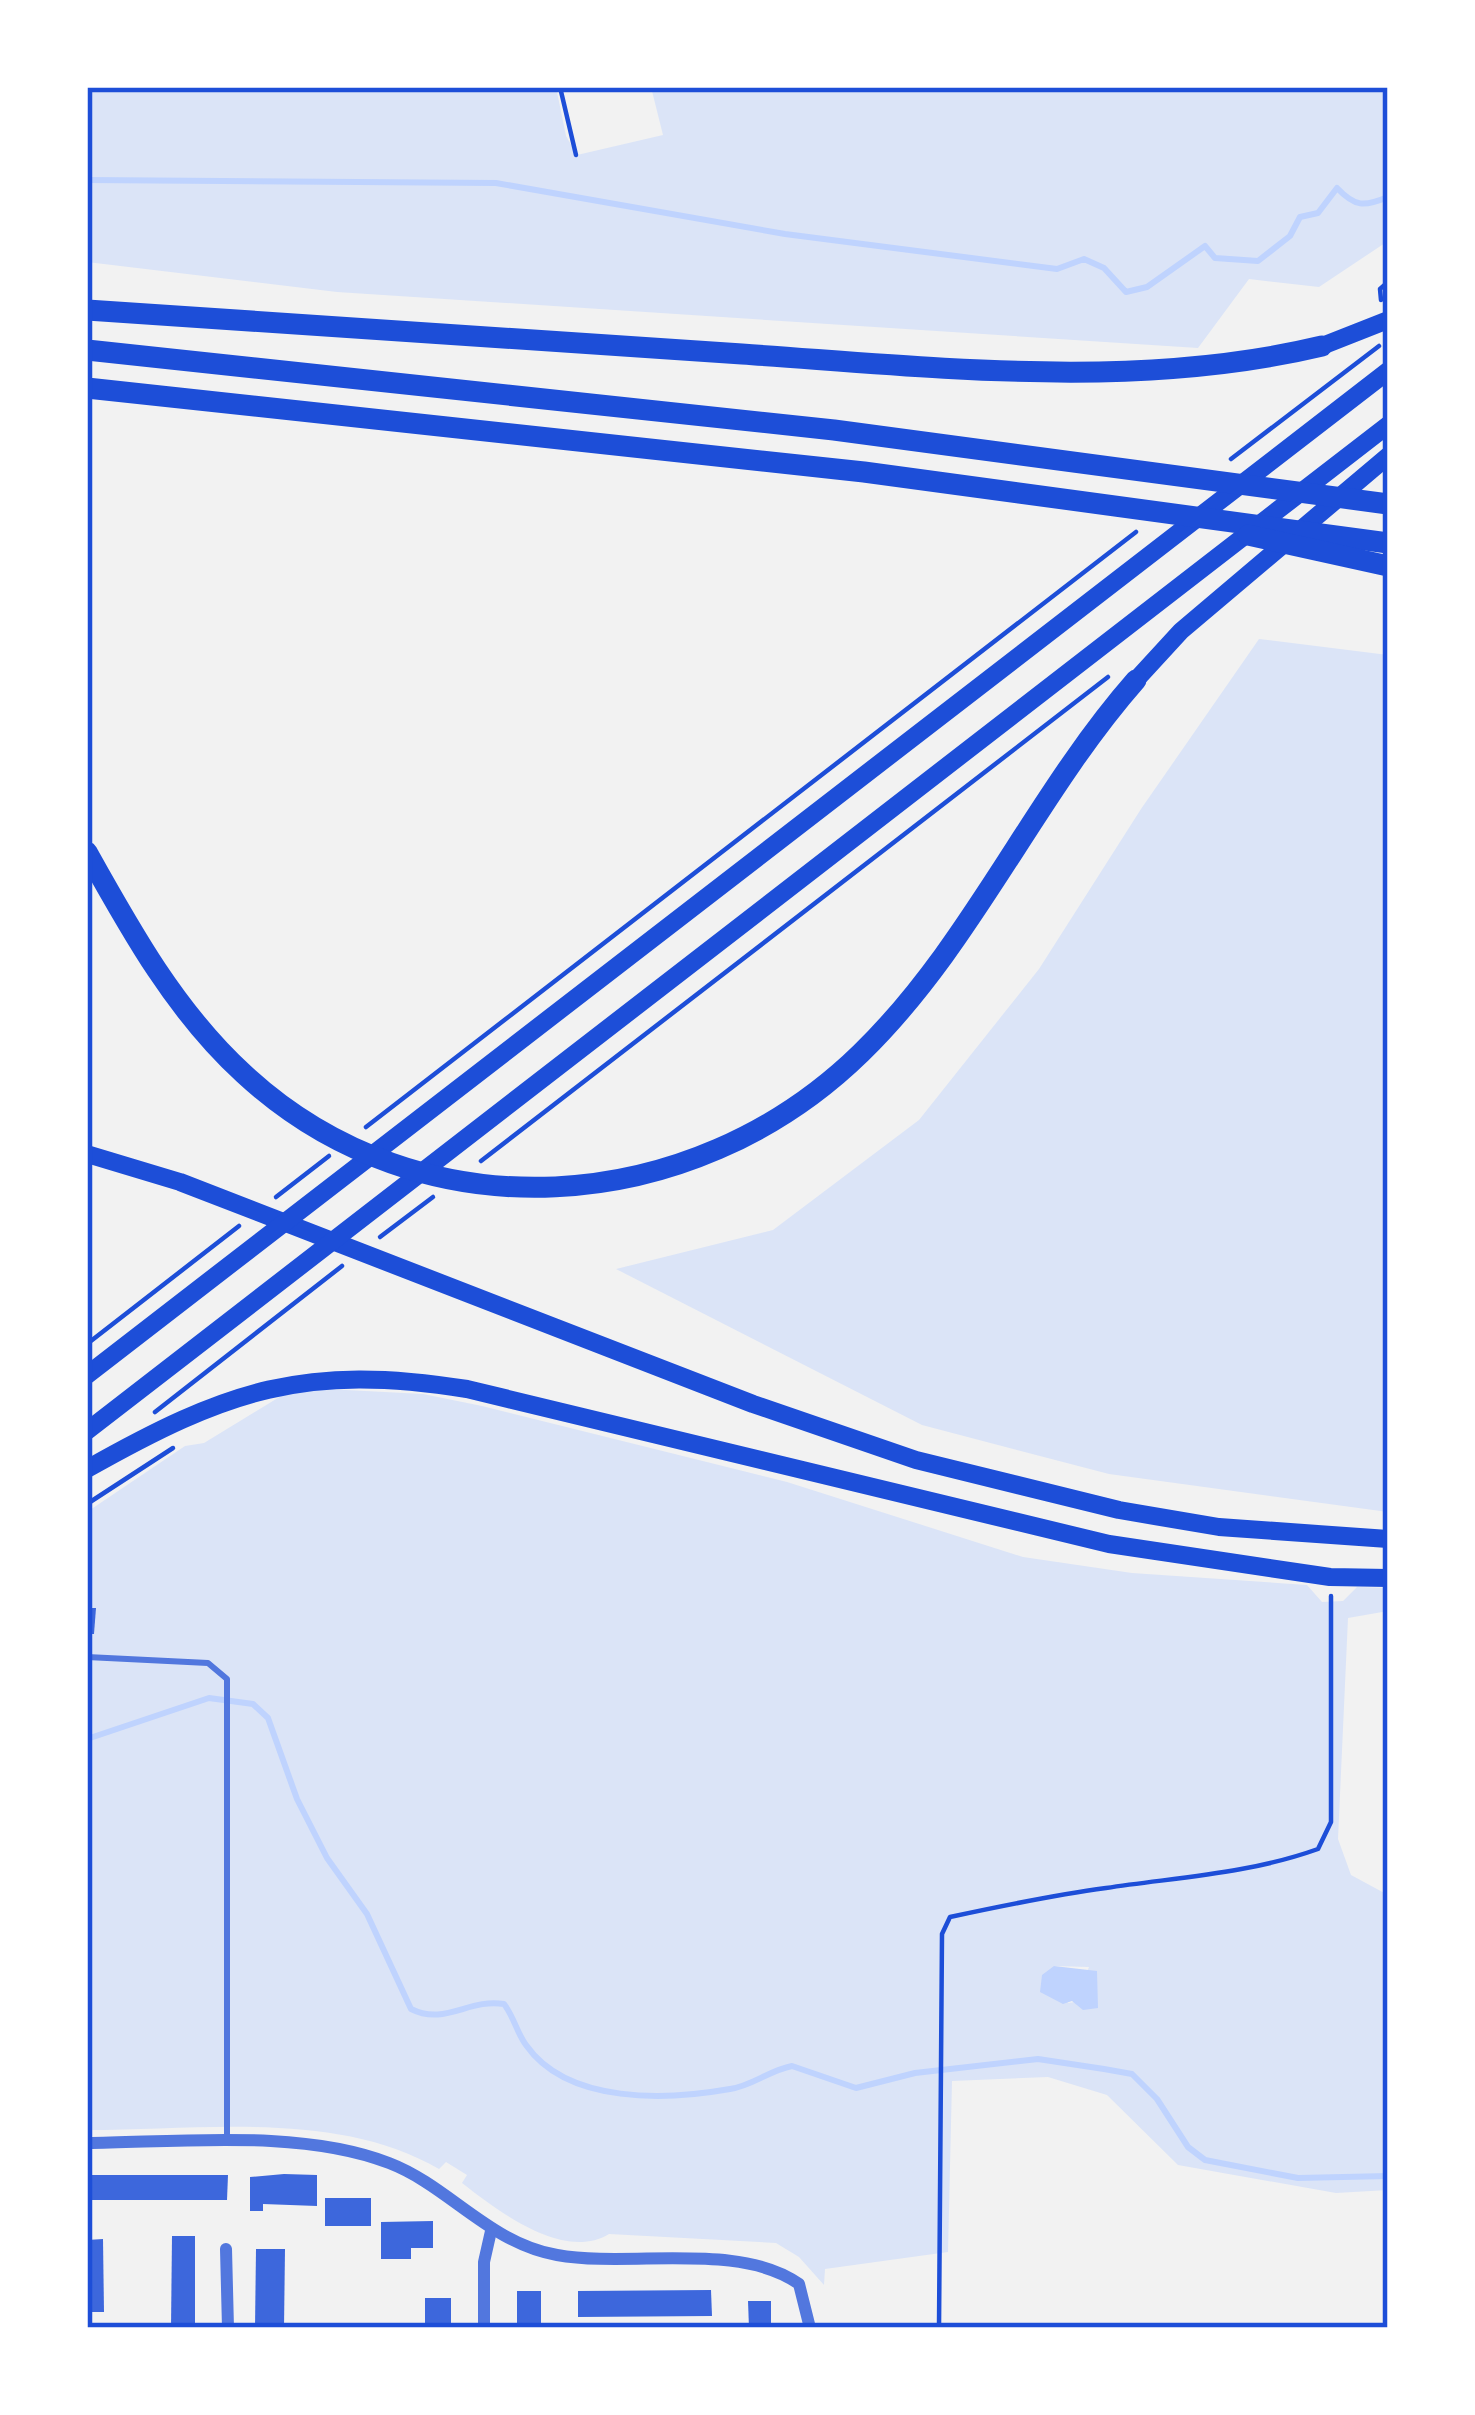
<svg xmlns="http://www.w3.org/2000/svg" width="1475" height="2415" viewBox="0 0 1475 2415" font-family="'Titillium Web',sans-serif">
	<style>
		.green { fill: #dbe4f7; fill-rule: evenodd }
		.water { fill: #bfd3fe }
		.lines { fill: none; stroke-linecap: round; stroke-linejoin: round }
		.stream { stroke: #bfd3fe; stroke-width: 6 }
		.building { fill: #3d67dc }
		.path { stroke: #1d4ed8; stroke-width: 4.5 }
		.service { stroke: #5277de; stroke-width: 6 }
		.minor { stroke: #5277de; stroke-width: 12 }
		.trunk { stroke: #1d4ed8; stroke-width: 18 }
		.motorway { stroke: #1d4ed8; stroke-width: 21 }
		.neatline { fill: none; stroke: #1d4ed8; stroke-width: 4.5 }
	</style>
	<rect width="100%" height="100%" fill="#f2f2f2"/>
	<!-- green -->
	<g class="green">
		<path d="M87,87H556L566,136L577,155L663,135L651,87H1388V241L1319,287L1249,279L1198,348L337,292L87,262Z"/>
		<path d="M1259,639L1388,655V1512L1109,1474L922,1425L616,1269L773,1230L919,1120L1039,969L1141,809Z"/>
		<path d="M327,1389L423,1394L482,1406L787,1482L1023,1557L1132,1573L1307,1585L1322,1602L1343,1601L1357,1587L1388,1588V1611L1348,1618L1338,1839L1351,1875L1388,1895V2190L1336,2193L1178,2165L1107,2095L1048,2077L952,2081L948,2252L825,2269L824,2285L799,2257L776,2243L609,2234C563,2262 497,2210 462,2183L467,2175L446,2162L439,2169C338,2110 203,2130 87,2130V1634H94L95,1609L87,1608V1512L185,1446L204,1443L286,1393ZM1054,1966L1089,1967L1075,2002L1068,2003Z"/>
	</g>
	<!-- water -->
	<path class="water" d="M1054,1966L1097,1971L1098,2008L1083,2010L1072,2001L1063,2004L1040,1992L1042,1975Z"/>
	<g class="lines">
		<!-- stream -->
		<g class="stream">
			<path d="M87,180L496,183L785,234L1057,269L1084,259L1104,268L1126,292L1147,287L1205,246L1215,258L1258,261L1290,236L1300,217L1318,213L1337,188C1355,207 1364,207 1388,197"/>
			<path d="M87,1739L209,1698L253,1704L268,1718L297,1799L327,1858L367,1914L411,2009C445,2026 469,1998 504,2004C514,2017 517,2033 526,2045C568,2105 668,2100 730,2089C752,2086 770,2070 792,2066L856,2088L915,2073L1038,2059L1104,2069L1132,2074L1157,2099L1188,2147L1205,2160L1298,2178L1388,2176"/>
		</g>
	</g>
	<!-- building -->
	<g class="building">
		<path d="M87,1608H96L94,1634H87Z"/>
		<path d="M284,2174L317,2175V2206L263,2204V2211H250V2177Z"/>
		<path d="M87,2175H228L227,2200H87Z"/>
		<rect x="325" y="2198" width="46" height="28"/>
		<path d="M433,2221V2248H411V2259H381V2222Z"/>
		<path d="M172,2236H195V2328H171Z"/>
		<path d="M103,2239L104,2312H87V2240Z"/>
		<path d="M256,2249H285L284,2328H255Z"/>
		<path d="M711,2290L712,2316L578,2317V2291Z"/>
		<rect x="517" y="2291" width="24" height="37"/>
		<rect x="425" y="2298" width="26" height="30"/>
		<path d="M748,2301H771V2328H749Z"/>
	</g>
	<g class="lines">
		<!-- path -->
		<g class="path">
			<path d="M560,87L576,155"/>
			<path d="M1381,300L1380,289L1388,282"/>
			<path d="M1231,459L1379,346"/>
			<path d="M366,1127L1136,532"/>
			<path d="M481,1161L1108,677"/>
			<path d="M276,1197L329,1156"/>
			<path d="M380,1237L433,1197"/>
			<path d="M87,1344L239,1226"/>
			<path d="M155,1412L342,1266"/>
			<path d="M87,1504L173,1448"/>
			<path d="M939,2328L942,1934L950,1917C1001,1906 1054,1895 1106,1888C1179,1877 1248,1874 1318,1849L1331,1822V1596"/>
		</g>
		<!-- service -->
		<path class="service" d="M87,1657L208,1663L227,1679V2138"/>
		<!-- minor -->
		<g class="minor">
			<path d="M87,2143C180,2142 302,2129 389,2163C449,2186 489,2243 557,2255C630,2268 739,2241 799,2284L810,2328"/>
			<path d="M226,2249L228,2328"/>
			<path d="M484,2328V2262L491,2231"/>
		</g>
		<!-- trunk -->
		<g class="trunk">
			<path d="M1322,346L1388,320"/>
			<path d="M1136,680L1181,631L1388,456"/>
			<path d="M87,1154L180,1182L753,1404L916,1460L1119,1510L1219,1527L1388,1539"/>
			<path d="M87,1375L1388,371"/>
			<path d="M87,1431L1388,425"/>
			<path d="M87,1469C227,1390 305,1363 467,1389L1109,1544L1330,1577L1388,1578"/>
		</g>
		<!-- motorway -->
		<g class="motorway">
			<path d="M87,310C305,324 523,339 742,354C933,367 1134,391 1322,346"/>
			<path d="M87,350L834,430L1388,504"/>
			<path d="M87,388L864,472L1388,543"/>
			<path d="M1248,535L1388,566"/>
			<path d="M87,852C131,931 176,1012 244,1074C421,1238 692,1218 861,1053C972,945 1034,796 1136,680"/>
		</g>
	</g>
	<!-- border -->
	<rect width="1475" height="2415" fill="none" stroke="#ffffff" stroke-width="180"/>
	<rect x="90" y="90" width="1295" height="2235" class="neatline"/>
</svg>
